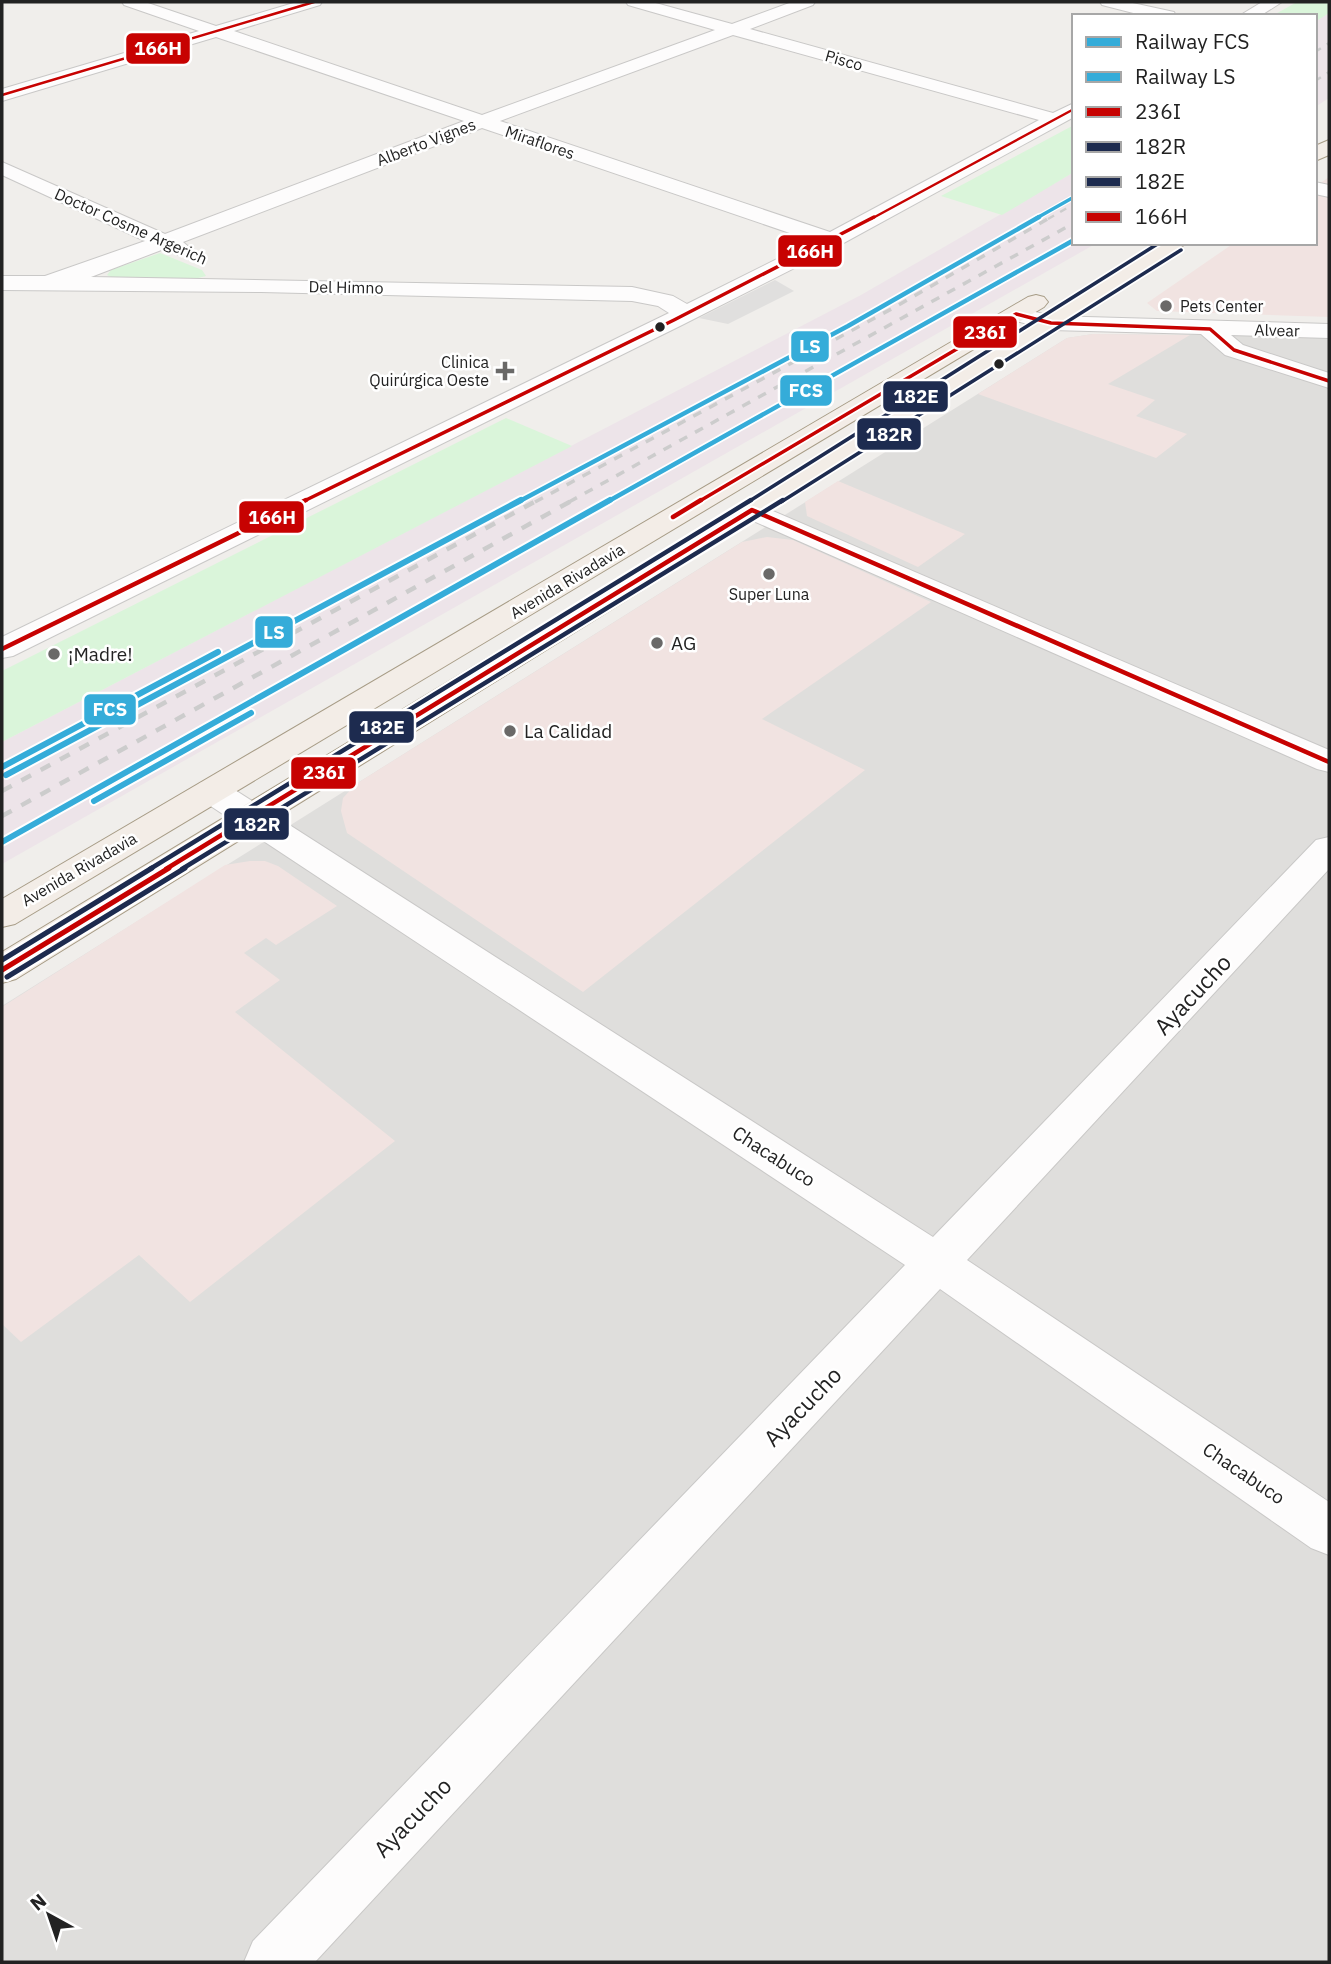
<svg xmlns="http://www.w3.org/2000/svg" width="1331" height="1964" viewBox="0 0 1331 1964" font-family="'IBM Plex Sans',sans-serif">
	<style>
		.residential { fill: #dfdedc }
		.commercial { fill: #f1e3e1 }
		.industrial { fill: #ede4e9 }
		.park { fill: #daf5da }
		.parking { fill: #e0dfde }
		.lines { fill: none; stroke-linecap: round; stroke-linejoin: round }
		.minor-casing { stroke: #c9c8c7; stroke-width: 2 }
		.major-casing { stroke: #a79c86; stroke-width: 2 }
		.minor { fill: #fdfcfc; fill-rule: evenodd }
		.major { fill: #f3ede7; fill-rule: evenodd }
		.rail-far2 { stroke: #ccc; stroke-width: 2.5; stroke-dasharray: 7 7; stroke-linecap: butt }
		.rail-far1 { stroke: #ccc; stroke-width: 3.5; stroke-dasharray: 9 9; stroke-linecap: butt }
		.rail { stroke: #ccc; stroke-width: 4.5; stroke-dasharray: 11 11; stroke-linecap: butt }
		.bus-1-far2-casing { stroke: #fff; stroke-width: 7 }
		.bus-1-far1-casing { stroke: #fff; stroke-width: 9 }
		.bus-1-casing { stroke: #fff; stroke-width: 10 }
		.bus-2-far2-casing { stroke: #fff; stroke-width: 7 }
		.bus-2-far1-casing { stroke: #fff; stroke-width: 9 }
		.bus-2-casing { stroke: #fff; stroke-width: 10 }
		.bus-3-far2-casing { stroke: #fff; stroke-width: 7 }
		.bus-3-far1-casing { stroke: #fff; stroke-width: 9 }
		.bus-3-casing { stroke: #fff; stroke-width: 10 }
		.bus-4-far2-casing { stroke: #fff; stroke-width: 5 }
		.bus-4-far1-casing { stroke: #fff; stroke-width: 7 }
		.bus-4-casing { stroke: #fff; stroke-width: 9 }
		.bus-1-far2 { stroke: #c70201; stroke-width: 3.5 }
		.bus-1-far1 { stroke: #c70201; stroke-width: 4.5 }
		.bus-1 { stroke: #c70201; stroke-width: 5 }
		.bus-2-far2 { stroke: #1d2b4f; stroke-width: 3.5 }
		.bus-2-far1 { stroke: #1d2b4f; stroke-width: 4.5 }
		.bus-2 { stroke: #1d2b4f; stroke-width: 5 }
		.bus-3-far2 { stroke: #1d2b4f; stroke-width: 3.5 }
		.bus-3-far1 { stroke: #1d2b4f; stroke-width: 4.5 }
		.bus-3 { stroke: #1d2b4f; stroke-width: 5 }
		.bus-4-far2 { stroke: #c70201; stroke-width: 2.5 }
		.bus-4-far1 { stroke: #c70201; stroke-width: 3.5 }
		.bus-4 { stroke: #c70201; stroke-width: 4.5 }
		.rail-1-far1-casing { stroke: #fff; stroke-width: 8 }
		.rail-1-casing { stroke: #fff; stroke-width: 10 }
		.rail-2-far2-casing { stroke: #fff; stroke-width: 6 }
		.rail-2-far1-casing { stroke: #fff; stroke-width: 8 }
		.rail-2-casing { stroke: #fff; stroke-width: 10 }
		.rail-1-far1 { stroke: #35acd9; stroke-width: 4.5 }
		.rail-1 { stroke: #35acd9; stroke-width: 6 }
		.rail-2-far2 { stroke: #35acd9; stroke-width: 3.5 }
		.rail-2-far1 { stroke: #35acd9; stroke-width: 4.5 }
		.rail-2 { stroke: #35acd9; stroke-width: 6 }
		.poi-dot { fill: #6a6968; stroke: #fff; stroke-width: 2.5 }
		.bus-dot { fill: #222; stroke: #fff; stroke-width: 2.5 }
		.labels { text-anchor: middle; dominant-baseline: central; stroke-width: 5; stroke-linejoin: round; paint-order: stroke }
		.far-street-label { font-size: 16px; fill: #222; stroke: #fff }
		.far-poi-label { font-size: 16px; fill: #222; stroke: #fff; text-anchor: start }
		.poi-label { font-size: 19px; fill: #222; stroke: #fff; text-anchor: start }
		.street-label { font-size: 19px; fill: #222; stroke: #fff }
		.near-street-label { font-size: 23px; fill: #222; stroke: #fff }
		.line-badge { stroke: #fff; stroke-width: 2.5 }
		.badge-label { font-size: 19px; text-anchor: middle; font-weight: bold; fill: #fff }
	</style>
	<rect width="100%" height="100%" fill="#f0eeeb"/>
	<!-- residential -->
	<path class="residential" d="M1093,334L1329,336V1962H2V1006L1067,338Z"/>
	<!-- commercial -->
	<g class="commercial">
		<path d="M1329,177V317L1157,311L1147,303L1234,243H1315V187Z"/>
		<path d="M1093,334L1190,335L1108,384L1155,400L1136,416L1187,434L1156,458L978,394L1067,338Z"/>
		<path d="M838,481L965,534L918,567L807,516L805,502Z"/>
		<path d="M767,537L793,540L931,602L762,719L865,770L583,992L347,833L341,811L343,798L356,784L742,542Z"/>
		<path d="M250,861H265L278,866L337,906L276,945L266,938L244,953L280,980L235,1012L395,1141L190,1302L139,1255L21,1342L2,1324V1007L225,865Z"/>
	</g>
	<!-- industrial -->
	<g class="industrial">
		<path d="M1329,13V98L1315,107V22Z"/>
		<path d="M1074,172V243H1097L2,864V742L861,295Z"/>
	</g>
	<!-- park -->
	<g class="park">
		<path d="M1297,2H1329V13L1315,22V16H1272Z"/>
		<path d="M1074,125V172L1002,215L941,196Z"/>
		<path d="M160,253L202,270L206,276L198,278H113L107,275L111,270Z"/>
		<path d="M506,418L572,446L2,742V671Z"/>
	</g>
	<!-- parking -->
	<path class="parking" d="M775,280L794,291L728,324L699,318Z"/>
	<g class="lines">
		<defs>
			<g id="minor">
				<path d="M122,2H145L216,26L297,2H322L320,5L234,31L482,115L715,30L628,5L626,2H652L732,24L792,2H815L813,5L750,29L1053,113L1074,103V117L840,245L682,325L13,656L2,658V637L669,313L658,306L632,301L261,292L2,290V276H45L145,241L2,175V162L165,234L464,121L216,37L2,101V89L199,31L124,5ZM733,35L1039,120L830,232L500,121ZM482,128L813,241L687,304L673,296L632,287L91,277L164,249L179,255L187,253L190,248L183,242Z"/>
				<path d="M1100,2H1128L1174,12L1176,16H1145L1102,5Z"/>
				<path d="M1262,2H1282L1260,16H1239Z"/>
				<path d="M1315,182L1329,185V197L1315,194Z"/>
				<path d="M1016,307L1051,316L1329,324V338L1231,335L1243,345L1329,373V388L1225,355L1201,334L1051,330L1008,319L1004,314L1008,309Z"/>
				<path d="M752,502L1329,750V772L1317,769L742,516L738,510L742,504Z"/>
				<path d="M212,780L224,783L933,1237L1316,840L1329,837V869L967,1260L1329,1502V1555L1311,1548L940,1289L315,1962H244L253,1941L905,1265L200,799L195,791L200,783Z"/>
			</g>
			<g id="major">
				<path d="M1329,140V155L1315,161V146Z"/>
				<path d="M1160,243H1187L762,516L16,979L2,983V952L742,504Z"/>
				<path d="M1036,295L1044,297L1048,302L1044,307L15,924L2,927V899L1028,297Z"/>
			</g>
		</defs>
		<!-- minor casing -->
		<use href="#minor" class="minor-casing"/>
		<!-- major casing -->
		<use href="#major" class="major-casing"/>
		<!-- minor -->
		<use href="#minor" class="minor"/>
		<!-- major -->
		<use href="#major" class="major"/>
		<!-- rail-far2 -->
		<g class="rail-far2">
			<path d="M1315,52L1329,43"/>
			<path d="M1315,81L1329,72"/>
			<path d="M1048,219L1074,204"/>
		</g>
		<!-- rail-far1 -->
		<g class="rail-far1">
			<path d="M535,502L895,307L1051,217"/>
			<path d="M569,502L1074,223"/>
		</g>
		<!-- rail -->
		<g class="rail">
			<path d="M2,791L538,500"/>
			<path d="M2,816L573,500"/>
		</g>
		<defs>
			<path id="bus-1-far2" d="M698,502L1016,314L1051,323L1210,329L1234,350L1329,381"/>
			<g id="bus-1-far1">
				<path d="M673,517L701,500"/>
				<path d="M166,869L752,510L1329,762"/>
			</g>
			<path id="bus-1" d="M2,970L169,868"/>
			<path id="bus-2-far2" d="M781,502L1181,250"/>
			<path id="bus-2-far1" d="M182,869L783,500"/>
			<path id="bus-2" d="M7,977L185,868"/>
			<path id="bus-3-far2" d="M748,502L1159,243"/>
			<path id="bus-3-far1" d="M150,869L751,500"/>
			<path id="bus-3" d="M2,960L152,868"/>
			<g id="bus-4-far2">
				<path d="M2,95L314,2"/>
				<path d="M871,219L1074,109"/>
			</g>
			<path id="bus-4-far1" d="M302,502L674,320L874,217"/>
			<path id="bus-4" d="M2,649L306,500"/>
		</defs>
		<!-- bus-1-far2 casing -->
		<use href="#bus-1-far2" class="bus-1-far2-casing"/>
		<!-- bus-1-far1 casing -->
		<use href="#bus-1-far1" class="bus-1-far1-casing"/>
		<!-- bus-1 casing -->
		<use href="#bus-1" class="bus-1-casing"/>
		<!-- bus-2-far2 casing -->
		<use href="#bus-2-far2" class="bus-2-far2-casing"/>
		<!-- bus-2-far1 casing -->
		<use href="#bus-2-far1" class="bus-2-far1-casing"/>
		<!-- bus-2 casing -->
		<use href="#bus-2" class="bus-2-casing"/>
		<!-- bus-3-far2 casing -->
		<use href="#bus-3-far2" class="bus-3-far2-casing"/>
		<!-- bus-3-far1 casing -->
		<use href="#bus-3-far1" class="bus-3-far1-casing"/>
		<!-- bus-3 casing -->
		<use href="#bus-3" class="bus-3-casing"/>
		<!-- bus-4-far2 casing -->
		<use href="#bus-4-far2" class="bus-4-far2-casing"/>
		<!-- bus-4-far1 casing -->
		<use href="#bus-4-far1" class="bus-4-far1-casing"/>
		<!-- bus-4 casing -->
		<use href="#bus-4" class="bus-4-casing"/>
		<!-- bus-1-far2 -->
		<use href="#bus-1-far2" class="bus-1-far2"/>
		<!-- bus-1-far1 -->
		<use href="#bus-1-far1" class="bus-1-far1"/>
		<!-- bus-1 -->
		<use href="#bus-1" class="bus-1"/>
		<!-- bus-2-far2 -->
		<use href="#bus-2-far2" class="bus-2-far2"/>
		<!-- bus-2-far1 -->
		<use href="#bus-2-far1" class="bus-2-far1"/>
		<!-- bus-2 -->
		<use href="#bus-2" class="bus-2"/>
		<!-- bus-3-far2 -->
		<use href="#bus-3-far2" class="bus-3-far2"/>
		<!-- bus-3-far1 -->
		<use href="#bus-3-far1" class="bus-3-far1"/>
		<!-- bus-3 -->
		<use href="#bus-3" class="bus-3"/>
		<!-- bus-4-far2 -->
		<use href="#bus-4-far2" class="bus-4-far2"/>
		<!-- bus-4-far1 -->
		<use href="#bus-4-far1" class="bus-4-far1"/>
		<!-- bus-4 -->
		<use href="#bus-4" class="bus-4"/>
		<defs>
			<path id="rail-1-far1" d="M607,502L1074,240"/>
			<g id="rail-1">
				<path d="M2,767L218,652"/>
				<path d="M2,842L610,500"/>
			</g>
			<path id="rail-2-far2" d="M1035,219L1074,197"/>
			<path id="rail-2-far1" d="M518,502L848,326L1039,217"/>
			<g id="rail-2">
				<path d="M6,775L521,500"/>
				<path d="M94,801L251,713"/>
			</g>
		</defs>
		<!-- rail-1-far1 casing -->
		<use href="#rail-1-far1" class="rail-1-far1-casing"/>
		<!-- rail-1 casing -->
		<use href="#rail-1" class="rail-1-casing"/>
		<!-- rail-2-far2 casing -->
		<use href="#rail-2-far2" class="rail-2-far2-casing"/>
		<!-- rail-2-far1 casing -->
		<use href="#rail-2-far1" class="rail-2-far1-casing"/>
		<!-- rail-2 casing -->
		<use href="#rail-2" class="rail-2-casing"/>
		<!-- rail-1-far1 -->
		<use href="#rail-1-far1" class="rail-1-far1"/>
		<!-- rail-1 -->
		<use href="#rail-1" class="rail-1"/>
		<!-- rail-2-far2 -->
		<use href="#rail-2-far2" class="rail-2-far2"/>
		<!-- rail-2-far1 -->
		<use href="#rail-2-far1" class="rail-2-far1"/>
		<!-- rail-2 -->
		<use href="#rail-2" class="rail-2"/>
	</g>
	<!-- markers -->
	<g class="poi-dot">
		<circle cx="1166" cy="306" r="7"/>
		<path d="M501.5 360.5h7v7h7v7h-7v7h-7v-7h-7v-7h7z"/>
		<circle cx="769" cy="574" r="7"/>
		<circle cx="657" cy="643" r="7"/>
		<circle cx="54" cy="654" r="7"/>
		<circle cx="510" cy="731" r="7"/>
	</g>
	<g class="bus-dot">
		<circle cx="660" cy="327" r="6"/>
		<circle cx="999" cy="364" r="6"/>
	</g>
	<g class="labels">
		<!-- far-street labels -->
		<g class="far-street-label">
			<text transform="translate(844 60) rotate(16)">Pisco</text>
			<text transform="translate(426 142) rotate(-21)">Alberto Vignes</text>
			<text transform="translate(540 142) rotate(19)">Miraflores</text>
			<text transform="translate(131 226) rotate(24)">Doctor Cosme Argerich</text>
			<text transform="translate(346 287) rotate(1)">Del Himno</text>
			<text transform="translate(1277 330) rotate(1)">Alvear</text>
			<text transform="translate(567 581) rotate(-31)">Avenida Rivadavia</text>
			<text transform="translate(79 869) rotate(-30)">Avenida Rivadavia</text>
		</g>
		<!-- far-poi labels -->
		<g class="far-poi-label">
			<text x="1180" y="306">Pets Center</text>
			<text x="489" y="362" text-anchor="end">Clinica<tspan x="489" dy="18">Quirúrgica Oeste</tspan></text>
			<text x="769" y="594" text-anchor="middle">Super Luna</text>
		</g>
		<!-- poi labels -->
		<g class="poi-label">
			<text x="671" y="643">AG</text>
			<text x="68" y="654">¡Madre!</text>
			<text x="524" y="731">La Calidad</text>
		</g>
		<!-- street labels -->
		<g class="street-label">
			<text transform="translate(774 1156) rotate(33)">Chacabuco</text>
			<text transform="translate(1244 1473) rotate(34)">Chacabuco</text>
		</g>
		<!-- near-street labels -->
		<g class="near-street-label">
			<text transform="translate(1192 994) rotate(-47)">Ayacucho</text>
			<text transform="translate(802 1406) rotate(-46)">Ayacucho</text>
			<text transform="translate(412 1817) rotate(-46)">Ayacucho</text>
		</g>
	</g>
	<g class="line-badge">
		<rect x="125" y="32" width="66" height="33" rx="7" fill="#c70201"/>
		<rect x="777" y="234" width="66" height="34" rx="7" fill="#c70201"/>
		<rect x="952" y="315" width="66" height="34" rx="7" fill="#c70201"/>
		<rect x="790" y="330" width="40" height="33" rx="7" fill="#35acd9"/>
		<rect x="779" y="374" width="54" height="33" rx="7" fill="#35acd9"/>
		<rect x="882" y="380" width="67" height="33" rx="7" fill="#1d2b4f"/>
		<rect x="856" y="417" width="66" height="34" rx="7" fill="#1d2b4f"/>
		<rect x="238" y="500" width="67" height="34" rx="7" fill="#c70201"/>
		<rect x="254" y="615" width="40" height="34" rx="7" fill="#35acd9"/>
		<rect x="83" y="693" width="54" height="33" rx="7" fill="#35acd9"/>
		<rect x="348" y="710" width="67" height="34" rx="7" fill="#1d2b4f"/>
		<rect x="290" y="756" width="67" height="34" rx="7" fill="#c70201"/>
		<rect x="223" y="807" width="67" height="34" rx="7" fill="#1d2b4f"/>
	</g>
	<g class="badge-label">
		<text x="158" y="55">166H</text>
		<text x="810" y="258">166H</text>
		<text x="985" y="339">236I</text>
		<text x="810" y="353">LS</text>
		<text x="806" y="397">FCS</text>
		<text x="916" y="403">182E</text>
		<text x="889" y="441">182R</text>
		<text x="272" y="524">166H</text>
		<text x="274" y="639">LS</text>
		<text x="110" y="716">FCS</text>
		<text x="382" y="734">182E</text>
		<text x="324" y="779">236I</text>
		<text x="257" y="831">182R</text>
	</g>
	<!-- border -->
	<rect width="1331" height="1964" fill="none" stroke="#222222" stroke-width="7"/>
	<!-- legend -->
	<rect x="1072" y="14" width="245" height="231" fill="#ffffff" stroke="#a7a7a7" stroke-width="2"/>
	<rect x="1086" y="37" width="35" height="10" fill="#35acd9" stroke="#a7a7a7" stroke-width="2"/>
	<text x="1135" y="49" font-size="21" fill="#222222">Railway FCS</text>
	<rect x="1086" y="72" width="35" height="10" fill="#35acd9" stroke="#a7a7a7" stroke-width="2"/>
	<text x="1135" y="84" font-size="21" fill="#222222">Railway LS</text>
	<rect x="1086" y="107" width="35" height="10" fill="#c70201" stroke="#a7a7a7" stroke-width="2"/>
	<text x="1135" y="119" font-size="21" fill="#222222">236I</text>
	<rect x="1086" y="142" width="35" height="10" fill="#1d2b4f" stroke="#a7a7a7" stroke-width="2"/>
	<text x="1135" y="154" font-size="21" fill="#222222">182R</text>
	<rect x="1086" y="177" width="35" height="10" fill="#1d2b4f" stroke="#a7a7a7" stroke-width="2"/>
	<text x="1135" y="189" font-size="21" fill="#222222">182E</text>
	<rect x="1086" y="212" width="35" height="10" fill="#c70201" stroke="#a7a7a7" stroke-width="2"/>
	<text x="1135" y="224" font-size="21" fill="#222222">166H</text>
	<!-- north arrow -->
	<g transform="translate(49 1915) rotate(320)" stroke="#ffffff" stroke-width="5" paint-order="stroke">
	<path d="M0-5L12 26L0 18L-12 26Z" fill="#222222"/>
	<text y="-10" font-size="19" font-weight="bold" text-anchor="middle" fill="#222222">N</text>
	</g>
</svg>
